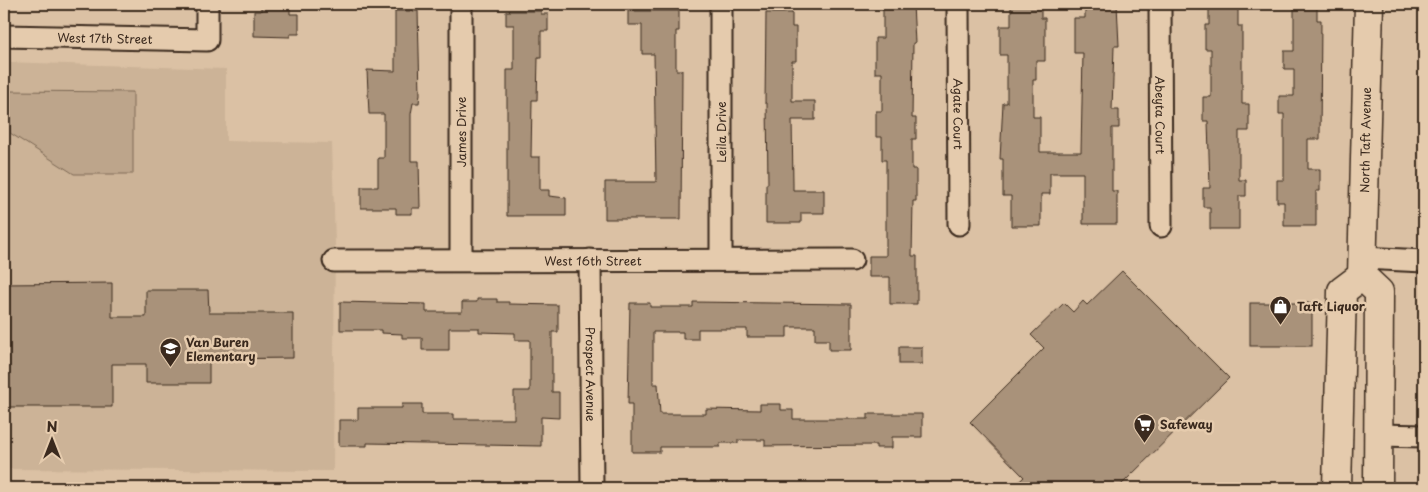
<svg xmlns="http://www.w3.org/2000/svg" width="1428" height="492" viewBox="0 0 1428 492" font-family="'Playpen Sans',sans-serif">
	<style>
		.built { fill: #ccb397 }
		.green { fill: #bda58b; stroke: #7c6854 }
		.building { fill: #a9927a; stroke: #3b2a1e }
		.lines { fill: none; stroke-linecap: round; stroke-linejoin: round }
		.street-casing { stroke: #3b2a1e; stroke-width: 25 }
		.secondary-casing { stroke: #3b2a1e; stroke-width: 31 }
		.street { stroke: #e5cbad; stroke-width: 21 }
		.secondary { stroke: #e5cbad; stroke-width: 28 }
		.labels { text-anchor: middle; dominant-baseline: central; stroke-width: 5; stroke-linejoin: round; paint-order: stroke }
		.street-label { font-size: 12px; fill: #3b2a1e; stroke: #e5cbad }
		.poi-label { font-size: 12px; font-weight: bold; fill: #3b2a1e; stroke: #e5cbad; text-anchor: start }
	</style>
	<rect width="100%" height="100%" fill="#dbc1a4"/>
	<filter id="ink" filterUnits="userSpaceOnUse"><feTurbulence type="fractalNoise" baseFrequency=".02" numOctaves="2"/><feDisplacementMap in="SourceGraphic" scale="10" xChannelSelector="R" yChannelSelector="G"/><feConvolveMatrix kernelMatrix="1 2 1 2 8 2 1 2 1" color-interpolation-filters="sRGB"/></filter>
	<g filter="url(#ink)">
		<!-- built -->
		<path class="built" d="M4,62L226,69V141L332,143L335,244L333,471L4,469Z"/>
		<!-- green -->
		<path class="green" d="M10,91L133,92V174H74L10,133Z"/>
		<!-- building -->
		<g class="building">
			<path d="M261,4H290V14H299V34H290V37L254,36V11H261Z"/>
			<path d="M883,4H913L915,43H913L912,118H916V139H912V169H916V201H913L912,256H917V304H890V277H869V256H886V160H882V137H876V111H882V73H875V38H883Z"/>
			<path d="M1011,4H1041V18H1045V61H1036V80H1033V117H1040V152H1081L1083,53H1074V18H1085V4H1117L1119,46H1114L1112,110H1119V128H1112V191H1117V224H1083V173H1050V194H1041V226H1011V196H1003V159H1000L1003,103H1007V55H1000V26H1011Z"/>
			<path d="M1209,4H1238V26H1242V104H1249V131H1239V180H1246V196H1239V229H1210V207H1203V188H1210L1208,121H1203V97H1211V49H1205V25H1209Z"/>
			<path d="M1294,4H1317V20H1321L1320,139H1308V169H1320V191H1316V226H1284V202H1277V180H1284V114H1279V96H1294V69H1284V51H1294Z"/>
			<path d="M395,11H418L420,94L419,103H413L411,114V161H419L420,208H412V214H396V208H361V187H378V158H384V114H369L367,70L395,71Z"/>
			<path d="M506,11H541V14H548V31H541V58H538L537,100H532L531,157H540V190H549V196L566,198V216H507V70H514V25H506Z"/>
			<path d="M628,11H679V31H676V70H682L681,219H605V182H656L654,54H642V25H628Z"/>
			<path d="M766,13H792V27H796V61H792V101H815V120H792L793,184V190H824V213H801V223H766V184H768L767,103H765Z"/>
			<path d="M1122,271L1229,378L1118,488H1012L1024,477L970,422L1044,348L1031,335L1064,303L1073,312L1083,301L1087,305Z"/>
			<path d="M112,283V317H146V290H208L209,313H293V358L209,359V383H146V364H112V407H4V284Z"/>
			<path d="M477,299H497V302H509V304L558,305V332H552V392H559V418L541,417V446L367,443V446H339V420H358V408H402V404H422V414H453V419H514V391H530V340H515V333L479,332V328H449V350H422V338H402V334L381,333V330H340V302L426,304V312H462V302H477Z"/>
			<path d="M693,302L851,304V350H829V340H815V327H787V337H747V329H698V339H683V332H653V384H658L660,414H706V409L760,410V404H781V410H793V419H868V414H922V437H892V448H876V445L765,446V440H738V443H720V447H660V452H632V404H628L630,303H650V307H693Z"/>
			<rect x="1250" y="303" width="62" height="43"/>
			<rect x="899" y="347" width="23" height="17"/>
		</g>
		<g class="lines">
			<defs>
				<g id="street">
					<path d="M461,4V260"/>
					<path id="s1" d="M958,4L959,224"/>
					<path id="s2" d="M1160,4L1161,226"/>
					<path id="s3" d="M4,36L207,40V4"/>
					<path d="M1362,258L1424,261"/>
					<path id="s4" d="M590,260L592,488"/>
					<path d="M721,260V4"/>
					<path id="s5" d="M334,261L852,260"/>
					<path d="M1379,435L1424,436"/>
				</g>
				<g id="secondary">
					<path d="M1369,4L1362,276L1379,292L1378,488"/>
					<path d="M1337,488L1342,291L1362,276"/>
				</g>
			</defs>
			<!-- street casing -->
			<use href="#street" class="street-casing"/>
			<!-- secondary casing -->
			<use href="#secondary" class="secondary-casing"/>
			<!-- street -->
			<use href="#street" class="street"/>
			<!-- secondary -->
			<use href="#secondary" class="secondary"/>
		</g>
	</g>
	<!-- icons -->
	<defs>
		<symbol id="shop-pin" viewBox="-11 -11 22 30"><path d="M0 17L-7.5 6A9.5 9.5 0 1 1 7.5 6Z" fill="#3b2a1e" stroke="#e5cbad"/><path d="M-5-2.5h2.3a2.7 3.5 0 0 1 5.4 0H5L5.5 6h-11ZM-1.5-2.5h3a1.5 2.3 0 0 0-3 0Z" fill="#fff"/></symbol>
		<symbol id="school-pin" viewBox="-11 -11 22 30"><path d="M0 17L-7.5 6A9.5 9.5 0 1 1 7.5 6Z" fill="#3b2a1e" stroke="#e5cbad"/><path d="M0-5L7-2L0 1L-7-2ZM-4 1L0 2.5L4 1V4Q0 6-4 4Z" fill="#fff"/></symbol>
		<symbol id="supermarket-pin" viewBox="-11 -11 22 30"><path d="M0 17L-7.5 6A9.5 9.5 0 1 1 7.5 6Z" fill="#3b2a1e" stroke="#e5cbad"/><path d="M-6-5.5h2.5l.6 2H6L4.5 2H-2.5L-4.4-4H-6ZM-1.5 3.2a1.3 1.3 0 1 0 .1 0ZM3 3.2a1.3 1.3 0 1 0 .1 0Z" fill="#fff"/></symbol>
	</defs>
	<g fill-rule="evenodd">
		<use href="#shop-pin" x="1268" y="294" width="25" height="34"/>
		<use href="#school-pin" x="158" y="336" width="25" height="34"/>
		<use href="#supermarket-pin" x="1132" y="412" width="25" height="34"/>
	</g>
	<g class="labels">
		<!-- street labels -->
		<g class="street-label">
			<text stroke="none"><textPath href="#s3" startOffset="101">West 17th Street</textPath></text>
			<text stroke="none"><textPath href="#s1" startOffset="110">Agate Court</textPath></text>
			<text stroke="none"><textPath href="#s2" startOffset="111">Abeyta Court</textPath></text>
			<text transform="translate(461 132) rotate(-90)">James Drive</text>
			<text transform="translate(721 132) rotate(-90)">Leila Drive</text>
			<text transform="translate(1365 140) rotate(-89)">North Taft Avenue</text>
			<text stroke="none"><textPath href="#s5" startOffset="259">West 16th Street</textPath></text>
			<text stroke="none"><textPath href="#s4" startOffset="114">Prospect Avenue</textPath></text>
		</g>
		<!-- poi labels -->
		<g class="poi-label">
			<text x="1297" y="306">Taft Liquor</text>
			<text x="186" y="342">Van Buren<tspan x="186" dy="14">Elementary</tspan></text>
			<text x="1160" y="424">Safeway</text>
		</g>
	</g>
	<!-- margin -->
	<rect width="1428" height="492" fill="none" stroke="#e5cbad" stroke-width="20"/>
	<rect x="10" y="10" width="1408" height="472" fill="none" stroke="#3b2a1e" stroke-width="2" filter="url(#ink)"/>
	<!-- north arrow -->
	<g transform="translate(52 440)" stroke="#e5cbad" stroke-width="4" paint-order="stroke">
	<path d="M0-4L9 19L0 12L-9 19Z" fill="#3b2a1e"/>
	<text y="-8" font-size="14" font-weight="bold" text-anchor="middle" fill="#3b2a1e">N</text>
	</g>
</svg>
